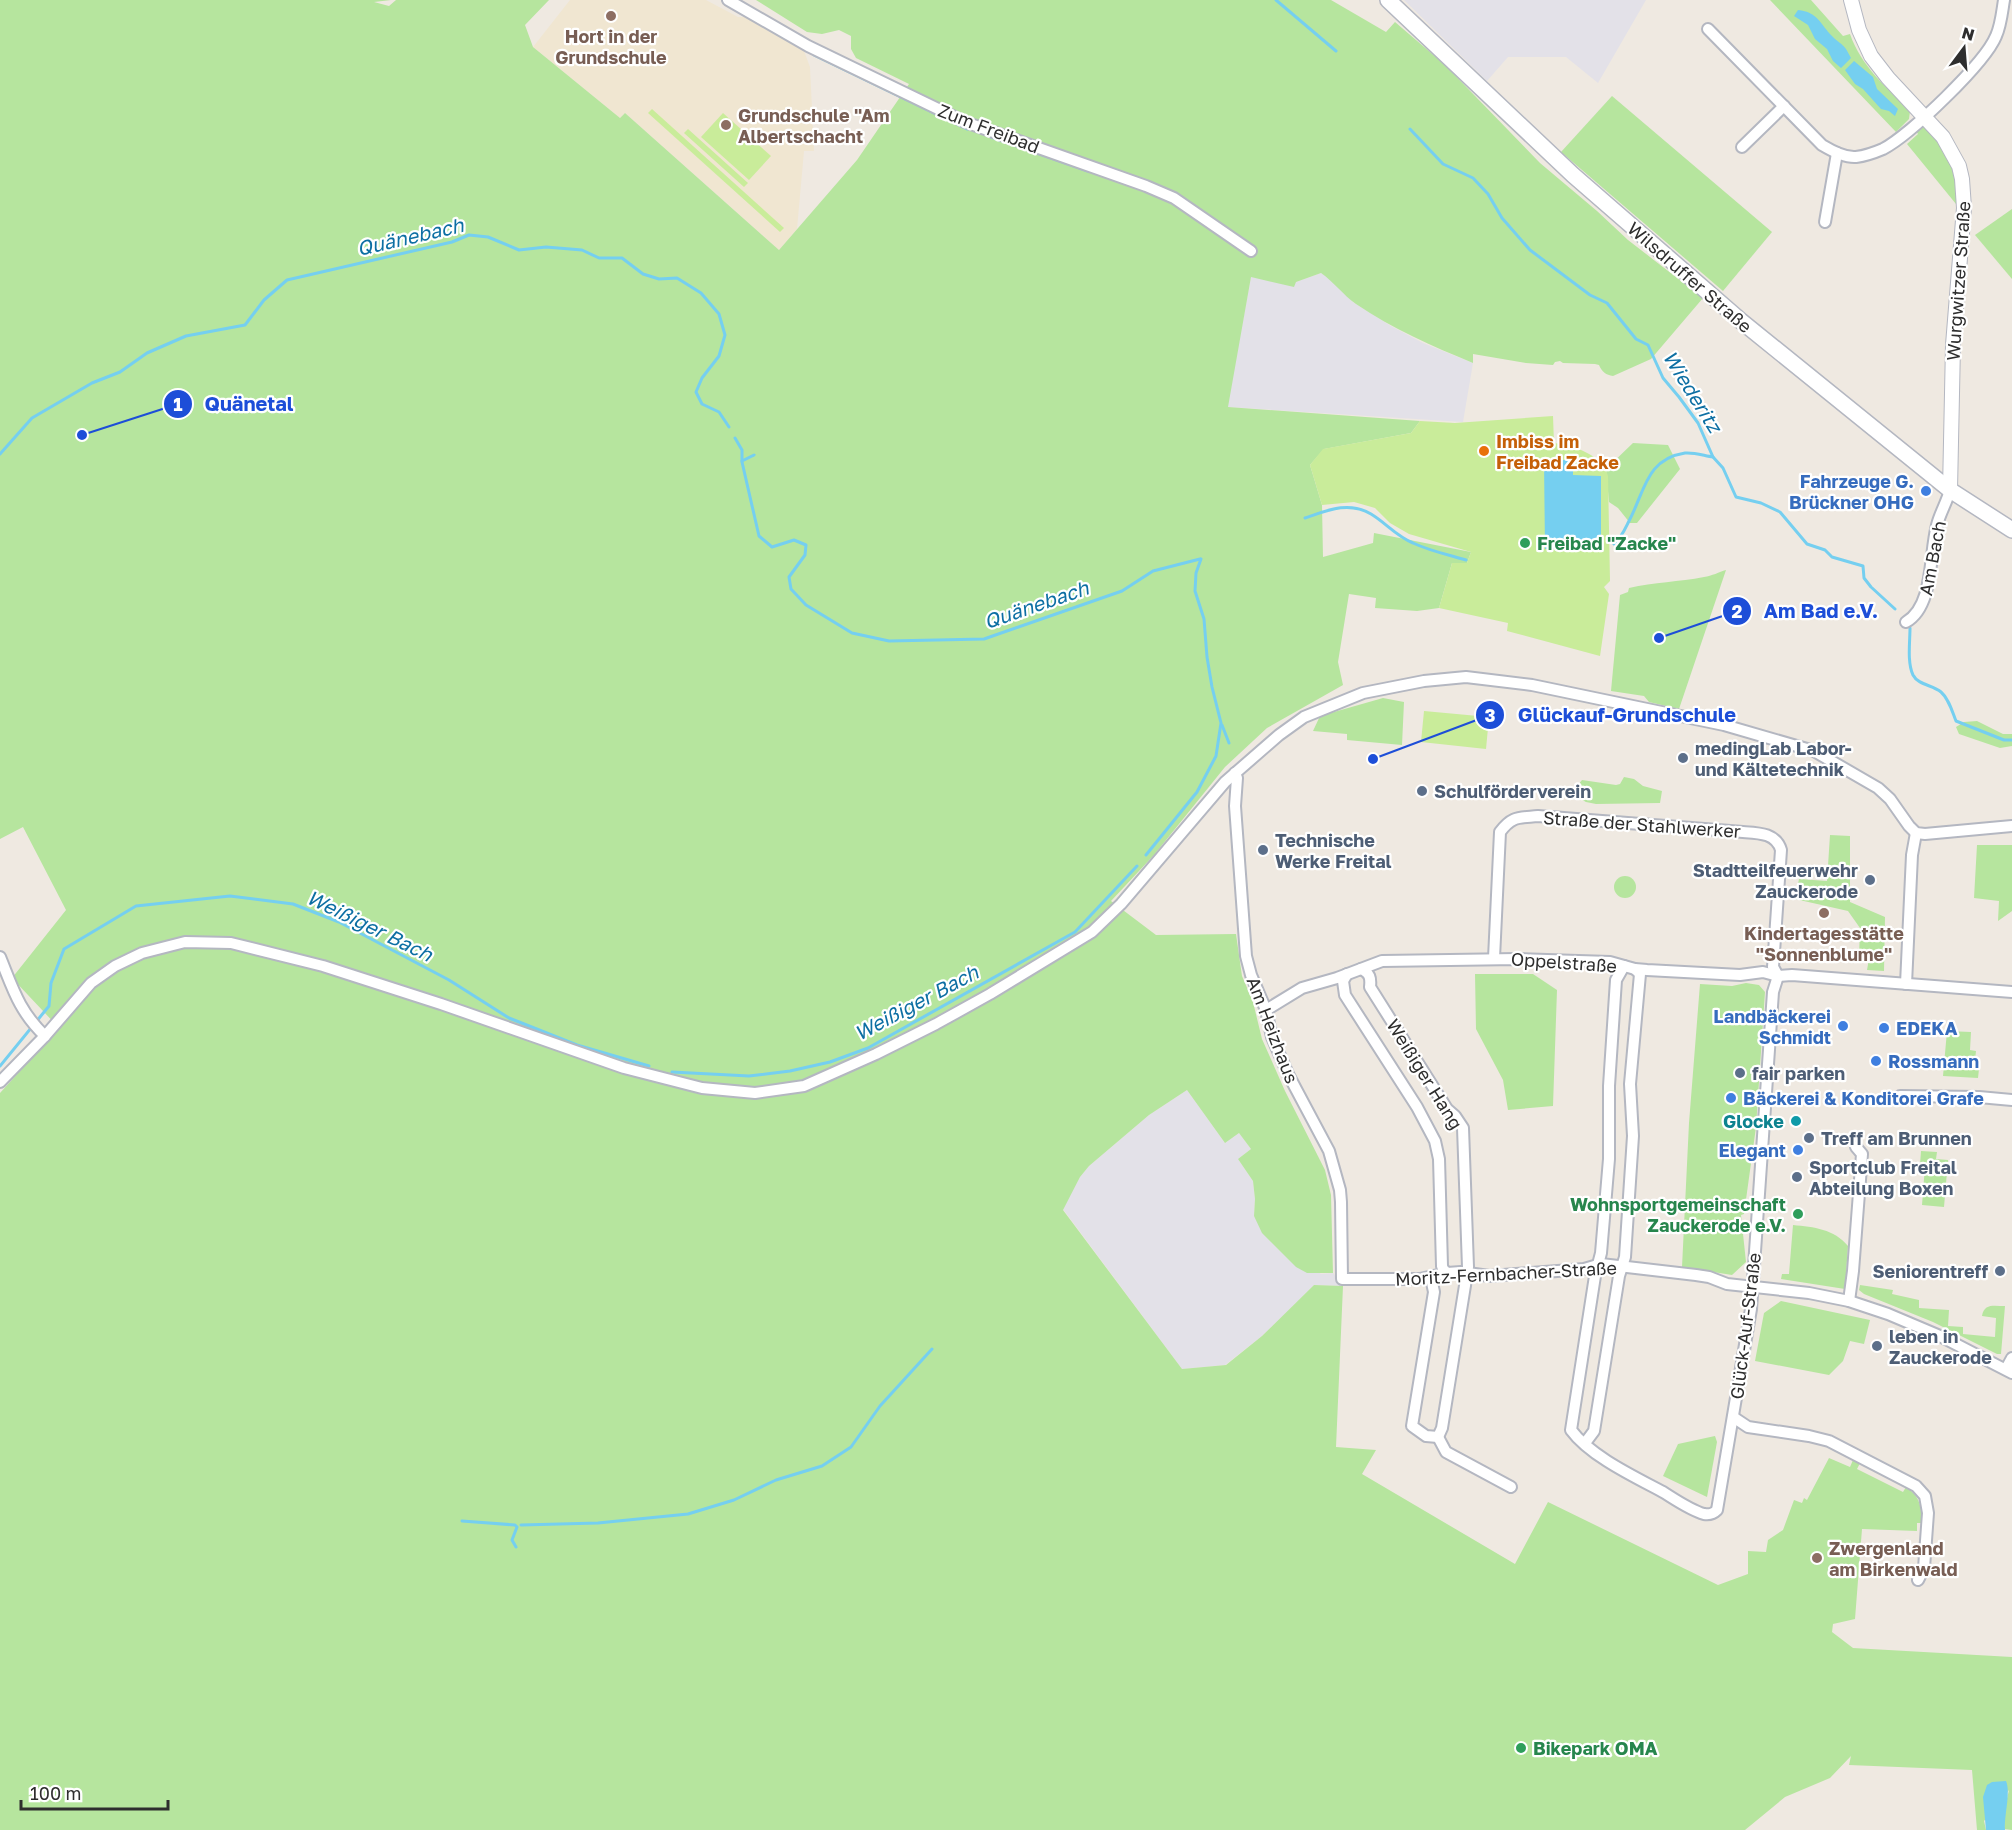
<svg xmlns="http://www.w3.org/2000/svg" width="2012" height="1830" viewBox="0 0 2012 1830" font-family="'Golos Text',sans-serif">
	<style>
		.industrial { fill: #e3e1e8 }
		.education { fill: #f0e6d1 }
		.green { fill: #b6e59e }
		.pitch { fill: #c9ec9a }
		.water { fill: #75cff0 }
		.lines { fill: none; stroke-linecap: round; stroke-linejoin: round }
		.stream { stroke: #75cff0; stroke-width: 3 }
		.minor-casing { stroke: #b4b7c1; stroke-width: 14 }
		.tertiary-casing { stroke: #b4b7c1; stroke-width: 16 }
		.secondary-casing { stroke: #b4b7c1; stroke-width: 18 }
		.minor { stroke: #fff; stroke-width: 10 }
		.tertiary { stroke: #fff; stroke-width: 14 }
		.secondary { stroke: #fff; stroke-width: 15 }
		.education-dot { fill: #8d6e63; stroke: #fff; stroke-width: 2 }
		.food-dot { fill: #e8710a; stroke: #fff; stroke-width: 2 }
		.shop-dot { fill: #3f7fe0; stroke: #fff; stroke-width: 2 }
		.leisure-dot { fill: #2e9e5b; stroke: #fff; stroke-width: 2 }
		.service-dot { fill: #5c6f8a; stroke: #fff; stroke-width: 2 }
		.culture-dot { fill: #0f9aa8; stroke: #fff; stroke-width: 2 }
		.labels { text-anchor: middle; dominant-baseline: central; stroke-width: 4.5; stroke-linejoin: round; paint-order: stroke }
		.education-label { font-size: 18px; font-weight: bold; fill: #785e54; stroke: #fff }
		.street-label { font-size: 18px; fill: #2e2e2e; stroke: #fff }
		.food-label { font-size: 18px; font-weight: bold; fill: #c56008; stroke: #fff; text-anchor: start }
		.shop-label { font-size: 18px; font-weight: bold; fill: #366cbe; stroke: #fff; text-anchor: end }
		.leisure-label { font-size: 18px; font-weight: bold; fill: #27864d; stroke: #fff; text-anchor: start }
		.service-label { font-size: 18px; font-weight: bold; fill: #4e5e75; stroke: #fff; text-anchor: start }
		.culture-label { font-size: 18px; font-weight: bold; fill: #0d838f; stroke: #fff; text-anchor: end }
		.water-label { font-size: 20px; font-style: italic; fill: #0d6fa3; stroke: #fff }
		.leader { fill: none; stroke: #1d4ed8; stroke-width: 2 }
		.callout-dot { fill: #1d4ed8; stroke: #fff; stroke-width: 2 }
		.mark-label { font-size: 18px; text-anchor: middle; font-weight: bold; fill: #fff }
		.callout-label { font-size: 20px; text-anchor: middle; font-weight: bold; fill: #1d4ed8; stroke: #fff; stroke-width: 4.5; stroke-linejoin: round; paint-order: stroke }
	</style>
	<rect width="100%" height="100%" fill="#efe9e1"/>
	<!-- industrial -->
	<g class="industrial">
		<path d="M1404,0H1646L1598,83L1566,57H1508L1487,81Z"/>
		<path d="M1321,273L1331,279L1353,302L1391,326L1423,343L1473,363L1463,422L1227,407L1251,277L1296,282Z"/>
		<path d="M1187,1090L1225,1143L1239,1133L1251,1149L1238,1159L1253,1181L1255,1199L1254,1216L1321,1274L1333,1273L1343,1286L1314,1285L1262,1336L1225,1365L1182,1369L1063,1209L1080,1177L1089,1166L1149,1115Z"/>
	</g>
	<!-- education -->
	<path class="education" d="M570,0H706L738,17H746L804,51L810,67L814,151H804L797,229L779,250L625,113L620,118L533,47Z"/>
	<!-- green -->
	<g class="green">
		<path d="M0,0H391L374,2L389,6L396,0H549L525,25L533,47L620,118L625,113L779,250L857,160L909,84L856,58L851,49V36L839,30L822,34L807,32L756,0H1331L1386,32L1395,22L1444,64L1540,163L1597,211L1628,240L1703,298L1651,359L1613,376C1606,375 1602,372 1599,365L1595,364L1563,363L1560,361L1555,362L1553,365L1526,363L1473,354V363C1432,346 1393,329 1356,304C1343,295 1334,282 1321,273L1296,282L1294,287L1251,277L1228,407L1420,421L1411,433L1324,449L1310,465L1322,505L1323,557L1373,543L1374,533L1471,552L1467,563H1452L1439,608L1417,611L1375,608L1376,598L1349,594L1338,662L1343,685L1267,728L1225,767L1154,855L1111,901L1156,935L1236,934L1242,976L1253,1002L1262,1039L1285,1091L1325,1170L1331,1195L1333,1273H1307L1296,1267L1262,1233L1254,1216L1255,1199L1253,1181L1238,1159L1251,1149L1239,1133L1225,1143L1187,1090L1149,1115L1089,1166L1080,1177L1063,1210L1182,1369L1226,1365L1262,1336L1314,1285L1343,1286L1336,1447L1376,1450L1362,1474L1515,1564L1548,1502L1718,1585L1748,1574V1551L1766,1552L1768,1540L1783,1530L1794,1500L1802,1503L1804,1498L1807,1500L1829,1458L1850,1467L1853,1460L1860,1463L1857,1469L1903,1492L1906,1487C1920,1496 1922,1507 1921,1523H1917V1531L1862,1529L1855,1619L1833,1624L1832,1632L1853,1648L2012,1657V1830L2004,1829L2005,1807L2009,1790L1984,1821L1986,1830H1977L1972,1770L1849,1765L1851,1756L1830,1778L1785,1797L1745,1830H0V1093L59,1028L12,978L66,910L23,827L0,839Z"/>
		<path d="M1770,0H1811L1843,36L1850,34C1861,66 1887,88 1910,111L1909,119L1896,132Z"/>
		<path d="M1612,96L1772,232L1723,291L1561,152Z"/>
		<path d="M1919,126L1927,127L1933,132L1955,171L1959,205L1956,204L1907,144L1918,134L1915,130Z"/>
		<path d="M2012,209V279L1975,235Z"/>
		<path d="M1633,443L1668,445L1680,469L1637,523H1630L1618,508L1609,502L1606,469Z"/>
		<path d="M1726,570L1679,709L1649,702L1644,696L1611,691L1620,595L1628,592L1629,588C1654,582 1679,582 1704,577C1712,576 1719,572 1726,570Z"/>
		<path d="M1383,698L1404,702L1402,745L1347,740V734L1313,731L1320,716Z"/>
		<path d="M1977,721L2003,734H2012V746L2000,748L1959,734L1956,727L1964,722Z"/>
		<path d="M1624,777L1634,779L1643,786L1662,791L1660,803L1596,804L1586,802L1577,797L1578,785L1582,780L1616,785L1620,784Z"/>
		<path d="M1830,835L1850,836V902L1885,917L1884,971L1867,970L1869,959L1859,957L1860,928L1848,911L1795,899L1799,879L1827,881Z"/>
		<path d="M1977,845H2012V911L1998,921L1999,901L1974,898Z"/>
		<circle cx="1625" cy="887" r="11"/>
		<path d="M1475,974H1533L1557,990L1553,1106L1508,1110L1503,1080L1476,1029Z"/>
		<path d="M1746,983L1759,985L1765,992L1756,1127L1744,1214L1741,1215L1746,1262L1732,1275L1682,1267L1689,1123L1700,984L1732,986Z"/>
		<path d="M1947,1031L1971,1032L1970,1050L1976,1051L1975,1060H1980L1978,1078L1943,1076Z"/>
		<path d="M1921,1151L1937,1152L1936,1159L1948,1160L1944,1207L1922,1205L1925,1166L1920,1165Z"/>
		<path d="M1793,1225C1814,1227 1834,1229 1848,1246L1845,1289L1781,1279L1782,1274H1789Z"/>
		<path d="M1860,1285L1893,1290L1892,1294L1919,1300V1308L1949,1310L1948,1326L1963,1327V1334L1995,1337L1996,1318L1982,1316C1984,1303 1994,1306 2005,1306L2001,1354H1997L1933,1322L1864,1294L1859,1290Z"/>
		<path d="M1781,1301L1870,1320L1864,1344L1850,1341L1843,1361L1829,1375L1755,1361L1764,1313Z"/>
		<path d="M1715,1436L1717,1442L1707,1497L1663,1476L1678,1444Z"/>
	</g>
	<!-- pitch -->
	<g class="pitch">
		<path d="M652,109L784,228L780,232L648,113Z"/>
		<path d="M723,113L771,156L749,180L701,137Z"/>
		<path d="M688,129L748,183L744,187L684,133Z"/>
		<path d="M1553,416L1554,443C1573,445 1603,455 1608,476L1610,581L1604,587L1609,594L1600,656L1507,631L1508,623L1439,608L1452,563H1467L1471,552L1409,534L1390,523L1375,508L1354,502L1322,505L1310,465L1323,449L1411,433L1420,421L1455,423Z"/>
		<path d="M1424,711L1489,717L1486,749L1421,742Z"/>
	</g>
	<!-- water -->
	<g class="water">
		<path d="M1798,10C1818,12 1820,24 1832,36C1843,47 1843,42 1851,58L1841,68L1833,61L1827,49L1815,39L1808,25L1794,16Z"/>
		<path d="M1854,61L1873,77L1877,89L1898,109L1895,116L1889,111L1881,109L1863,89L1855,84L1845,70Z"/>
		<path d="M1544,460H1573V475L1601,476V548L1545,549Z"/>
		<path d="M2006,1781C2011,1793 2004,1815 2005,1830H1986L1983,1797L1987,1785L1992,1782Z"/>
	</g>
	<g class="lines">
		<!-- stream -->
		<g class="stream">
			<path d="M1276,0L1336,51"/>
			<path d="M814,55L967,129"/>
			<path d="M1410,129L1443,164L1473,178L1488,194L1502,218L1530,250L1590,295L1607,303L1636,339L1648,345L1663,378L1679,397L1698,423L1713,457L1723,468L1736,497L1761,503L1780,512L1807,544L1825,550L1832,557L1863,566L1864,578L1871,587L1895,609"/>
			<path d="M991,137L1088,171"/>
			<path d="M735,438L742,450V462L759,536L772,547L794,540L806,545L805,555L789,577L791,589L806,605L852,633L889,641L984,639L1122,591L1153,571L1200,559"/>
			<path d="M0,454L32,418L92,383L120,372L147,353L186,336L245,325L264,300L287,280L452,242L469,235L488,237L519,250L546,247L582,250L599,258H622L643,274L659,279L677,278L701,293L719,314L725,335L719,356L702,378L696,392L702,404L719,412L729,427"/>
			<path d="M742,461L754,455"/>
			<path d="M1305,518C1328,510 1349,501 1371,514C1386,523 1396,536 1413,543C1430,551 1449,555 1466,560"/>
			<path d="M1614,544C1622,537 1625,529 1629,521C1645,491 1646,459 1685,453C1694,452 1705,456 1713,457"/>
			<path d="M1910,628C1910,642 1907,662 1913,675C1918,685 1933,685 1941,692C1949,699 1952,711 1956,721L2004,740H2012"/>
			<path d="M1222,725L1229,743"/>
			<path d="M1146,855L1197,792L1216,756L1221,723L1212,687L1207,657L1204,619L1195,591L1196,573L1201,559"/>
			<path d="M0,1066L49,1006L51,983L64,949L136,906L230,896L293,904L339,922L449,980L509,1018L577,1045L649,1066"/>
			<path d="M672,1072L749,1076L790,1071L830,1062L868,1048L1075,932L1137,866"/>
			<path d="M462,1521L515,1525L517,1527L512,1540L516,1547"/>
			<path d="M521,1525L598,1523L688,1514L734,1500L776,1480L822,1466L851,1447L880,1406L932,1349"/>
		</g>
		<defs>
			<g id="minor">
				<path d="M728,0L808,46L965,122L1146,186L1174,198L1251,251"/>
				<path d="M1708,29L1822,145C1832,151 1845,158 1856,157C1864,156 1876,152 1883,149C1910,135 1985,63 1996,36C2001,25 2002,12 2004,0"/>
				<path d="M1742,147L1784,106"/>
				<path d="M1825,222L1837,153"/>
				<path d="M1906,622C1934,606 1929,555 1937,525C1940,513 1947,502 1950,490"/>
				<path d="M1235,773L1237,778L1235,806L1246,956L1251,975L1266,1010L1272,1037L1288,1074L1329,1151L1340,1190L1341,1202L1342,1279H1420L1447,1273L1461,1272L1489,1276L1584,1269L1601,1264L1696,1275L1709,1277L1727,1284L1809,1293L1849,1301L1888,1314L1940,1336L2012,1373"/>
				<path d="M0,957C13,989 19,1011 45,1036"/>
				<path d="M1494,958L1500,832C1512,816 1518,818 1538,816L1743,832C1759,833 1776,833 1781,850L1773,967L1778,976"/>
				<path d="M1624,966L1616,980L1609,1086V1159L1601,1253L1595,1276L1571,1430C1590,1456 1635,1477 1663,1492C1676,1500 1690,1510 1704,1514C1710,1515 1713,1514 1717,1510L1751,1309L1773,992L1778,976"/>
				<path d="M1361,969C1370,973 1371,978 1370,987L1447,1109L1455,1116L1463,1128L1468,1267L1442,1428L1438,1437"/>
				<path d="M1347,974L1343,981L1345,995L1417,1107L1435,1141L1439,1159L1442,1266L1443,1269L1447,1273"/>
				<path d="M1906,984L1912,855L1916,833"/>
				<path d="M1266,1010L1302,988L1337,978L1382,961L1517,959L1610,962L1635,969L1647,970L1740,975L1763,972L1778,976L1792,975L2012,992"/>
				<path d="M0,1082L45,1036L91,983L115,966L142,953L185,942L231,943L323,966L441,1004L624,1068L702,1088L755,1093L804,1086L876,1054L936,1024L990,994L1092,932L1121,904L1225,782L1279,735L1304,717L1363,693L1424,681L1466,677L1532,685L1724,725L1814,751L1878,788L1890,799L1909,826L1916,833L1925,834L2012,826"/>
				<path d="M1900,1096L1979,1097L2012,1100"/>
				<path d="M1431,1278L1434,1292L1412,1426L1426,1436L1438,1437"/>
				<path d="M1849,1301L1853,1271L1862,1154L1856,1147"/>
				<path d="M2006,1369L2012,1358"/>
				<path d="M1733,1417L1748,1427L1809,1436L1829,1441L1916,1486L1925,1496L1928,1513L1924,1568L1918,1580"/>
				<path d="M1438,1437L1446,1452L1511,1487"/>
				<path d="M1585,1443L1594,1431L1619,1276L1625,1257L1633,1136L1630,1084L1640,974L1635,969"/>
			</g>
			<path id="tertiary" d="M1851,0L1859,30L1871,56L1888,78L1943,137L1959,166L1962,179L1964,208L1953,345L1950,490"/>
			<path id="secondary" d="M1388,0L1573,175L1741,321L1950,490L2012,530"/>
		</defs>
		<!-- minor casing -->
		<use href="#minor" class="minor-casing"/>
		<!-- tertiary casing -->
		<use href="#tertiary" class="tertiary-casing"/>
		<!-- secondary casing -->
		<use href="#secondary" class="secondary-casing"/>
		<!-- minor -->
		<use href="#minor" class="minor"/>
		<!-- tertiary -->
		<use href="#tertiary" class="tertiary"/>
		<!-- secondary -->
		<use href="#secondary" class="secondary"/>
	</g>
	<!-- markers -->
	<g class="education-dot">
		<circle cx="611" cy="16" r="6"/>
		<circle cx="726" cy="125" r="6"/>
		<circle cx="1824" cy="913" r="6"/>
		<circle cx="1817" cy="1558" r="6"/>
	</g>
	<circle class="food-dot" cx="1484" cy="451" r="6"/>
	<g class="shop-dot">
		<circle cx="1926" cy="491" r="6"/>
		<circle cx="1843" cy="1026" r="6"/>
		<circle cx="1884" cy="1028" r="6"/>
		<circle cx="1876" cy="1061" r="6"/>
		<circle cx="1731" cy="1098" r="6"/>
		<circle cx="1798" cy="1150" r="6"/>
	</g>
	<g class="leisure-dot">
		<circle cx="1525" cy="543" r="6"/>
		<circle cx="1798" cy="1214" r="6"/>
		<circle cx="1521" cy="1748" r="6"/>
	</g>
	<g class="service-dot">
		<circle cx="1683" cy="758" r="6"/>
		<circle cx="1422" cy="791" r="6"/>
		<circle cx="1263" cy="850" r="6"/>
		<circle cx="1870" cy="880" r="6"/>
		<circle cx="1740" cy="1073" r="6"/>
		<circle cx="1809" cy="1138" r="6"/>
		<circle cx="1797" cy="1177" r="6"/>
		<circle cx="2000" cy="1271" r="6"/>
		<circle cx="1877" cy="1346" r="6"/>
	</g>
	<circle class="culture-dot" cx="1796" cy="1121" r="6"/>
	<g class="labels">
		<!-- education labels -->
		<g class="education-label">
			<text x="611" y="36">Hort in der<tspan x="611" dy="21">Grundschule</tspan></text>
			<text x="738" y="115" text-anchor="start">Grundschule "Am<tspan x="738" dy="21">Albertschacht</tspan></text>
			<text x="1824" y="933">Kindertagesstätte<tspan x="1824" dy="21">"Sonnenblume"</tspan></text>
			<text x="1829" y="1548" text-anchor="start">Zwergenland<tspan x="1829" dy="21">am Birkenwald</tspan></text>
		</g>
		<!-- street labels -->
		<g class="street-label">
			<text transform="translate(989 128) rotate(21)">Zum Freibad</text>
			<text transform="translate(1690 277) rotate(41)">Wilsdruffer Straße</text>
			<text transform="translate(1958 281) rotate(-86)">Wurgwitzer Straße</text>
			<text transform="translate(1932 558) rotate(-79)">Am Bach</text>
			<text transform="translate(1642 824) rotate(4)">Straße der Stahlwerker</text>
			<text transform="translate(1564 962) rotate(4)">Oppelstraße</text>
			<text transform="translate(1273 1030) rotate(69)">Am Heizhaus</text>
			<text transform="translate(1425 1074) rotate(58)">Weißiger Hang</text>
			<text transform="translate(1506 1273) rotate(-3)">Moritz-Fernbacher-Straße</text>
			<text transform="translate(1745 1326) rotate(-83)">Glück-Auf-Straße</text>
		</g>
		<!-- food labels -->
		<g class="food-label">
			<text x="1496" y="441">Imbiss im<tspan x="1496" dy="21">Freibad Zacke</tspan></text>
		</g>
		<!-- shop labels -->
		<g class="shop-label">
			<text x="1914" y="481">Fahrzeuge G.<tspan x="1914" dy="21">Brückner OHG</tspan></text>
			<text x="1831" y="1016">Landbäckerei<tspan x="1831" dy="21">Schmidt</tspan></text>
			<text x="1896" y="1028" text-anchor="start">EDEKA</text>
			<text x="1888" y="1061" text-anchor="start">Rossmann</text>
			<text x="1743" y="1098" text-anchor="start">Bäckerei &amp; Konditorei Grafe</text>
			<text x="1786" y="1150">Elegant</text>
		</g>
		<!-- leisure labels -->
		<g class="leisure-label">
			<text x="1537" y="543">Freibad "Zacke"</text>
			<text x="1786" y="1204" text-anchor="end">Wohnsportgemeinschaft<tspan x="1786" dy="21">Zauckerode e.V.</tspan></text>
			<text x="1533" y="1748">Bikepark OMA</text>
		</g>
		<!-- service labels -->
		<g class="service-label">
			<text x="1695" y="748">medingLab Labor-<tspan x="1695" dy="21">und Kältetechnik</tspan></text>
			<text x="1434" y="791">Schulförderverein</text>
			<text x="1275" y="840">Technische<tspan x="1275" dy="21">Werke Freital</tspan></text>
			<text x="1858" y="870" text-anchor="end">Stadtteilfeuerwehr<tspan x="1858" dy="21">Zauckerode</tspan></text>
			<text x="1752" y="1073">fair parken</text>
			<text x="1821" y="1138">Treff am Brunnen</text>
			<text x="1809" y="1167">Sportclub Freital<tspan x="1809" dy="21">Abteilung Boxen</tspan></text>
			<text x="1988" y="1271" text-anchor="end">Seniorentreff</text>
			<text x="1889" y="1336">leben in<tspan x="1889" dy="21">Zauckerode</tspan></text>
		</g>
		<!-- culture labels -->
		<g class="culture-label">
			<text x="1784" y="1121">Glocke</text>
		</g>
		<!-- water labels -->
		<g class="water-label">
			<text transform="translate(410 236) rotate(-13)">Quänebach</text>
			<text transform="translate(1693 391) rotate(58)">Wiederitz</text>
			<text transform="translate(1036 604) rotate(-19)">Quänebach</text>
			<text transform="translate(370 925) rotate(26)">Weißiger Bach</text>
			<text transform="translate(916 1002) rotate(-28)">Weißiger Bach</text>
		</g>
	</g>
	<!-- callouts -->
	<path class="leader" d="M82 435L178 404M1659 638L1737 611M1373 759L1490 715"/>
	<g class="callout-dot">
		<circle cx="82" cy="435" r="6"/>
		<circle cx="1659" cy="638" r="6"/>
		<circle cx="1373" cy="759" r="6"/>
		<circle cx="178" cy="404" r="15"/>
		<circle cx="1737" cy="611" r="15"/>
		<circle cx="1490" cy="715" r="15"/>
	</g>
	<g class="mark-label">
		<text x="178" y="411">1</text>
		<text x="1737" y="618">2</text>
		<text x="1490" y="722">3</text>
	</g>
	<g class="callout-label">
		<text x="249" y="411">Quänetal</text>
		<text x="1821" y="618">Am Bad e.V.</text>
		<text x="1627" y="722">Glückauf-Grundschule</text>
	</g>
	<!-- north arrow -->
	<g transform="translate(1964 48) rotate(16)" stroke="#ffffff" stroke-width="4.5" paint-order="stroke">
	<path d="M0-4.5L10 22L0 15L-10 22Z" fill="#2e2e2e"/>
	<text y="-9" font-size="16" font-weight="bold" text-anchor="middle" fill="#2e2e2e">N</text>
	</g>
	<!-- scale -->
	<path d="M21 1800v9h147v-9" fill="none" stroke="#2e2e2e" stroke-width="3"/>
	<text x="30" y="1800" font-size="18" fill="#2e2e2e" stroke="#ffffff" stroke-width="4.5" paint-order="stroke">100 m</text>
</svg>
